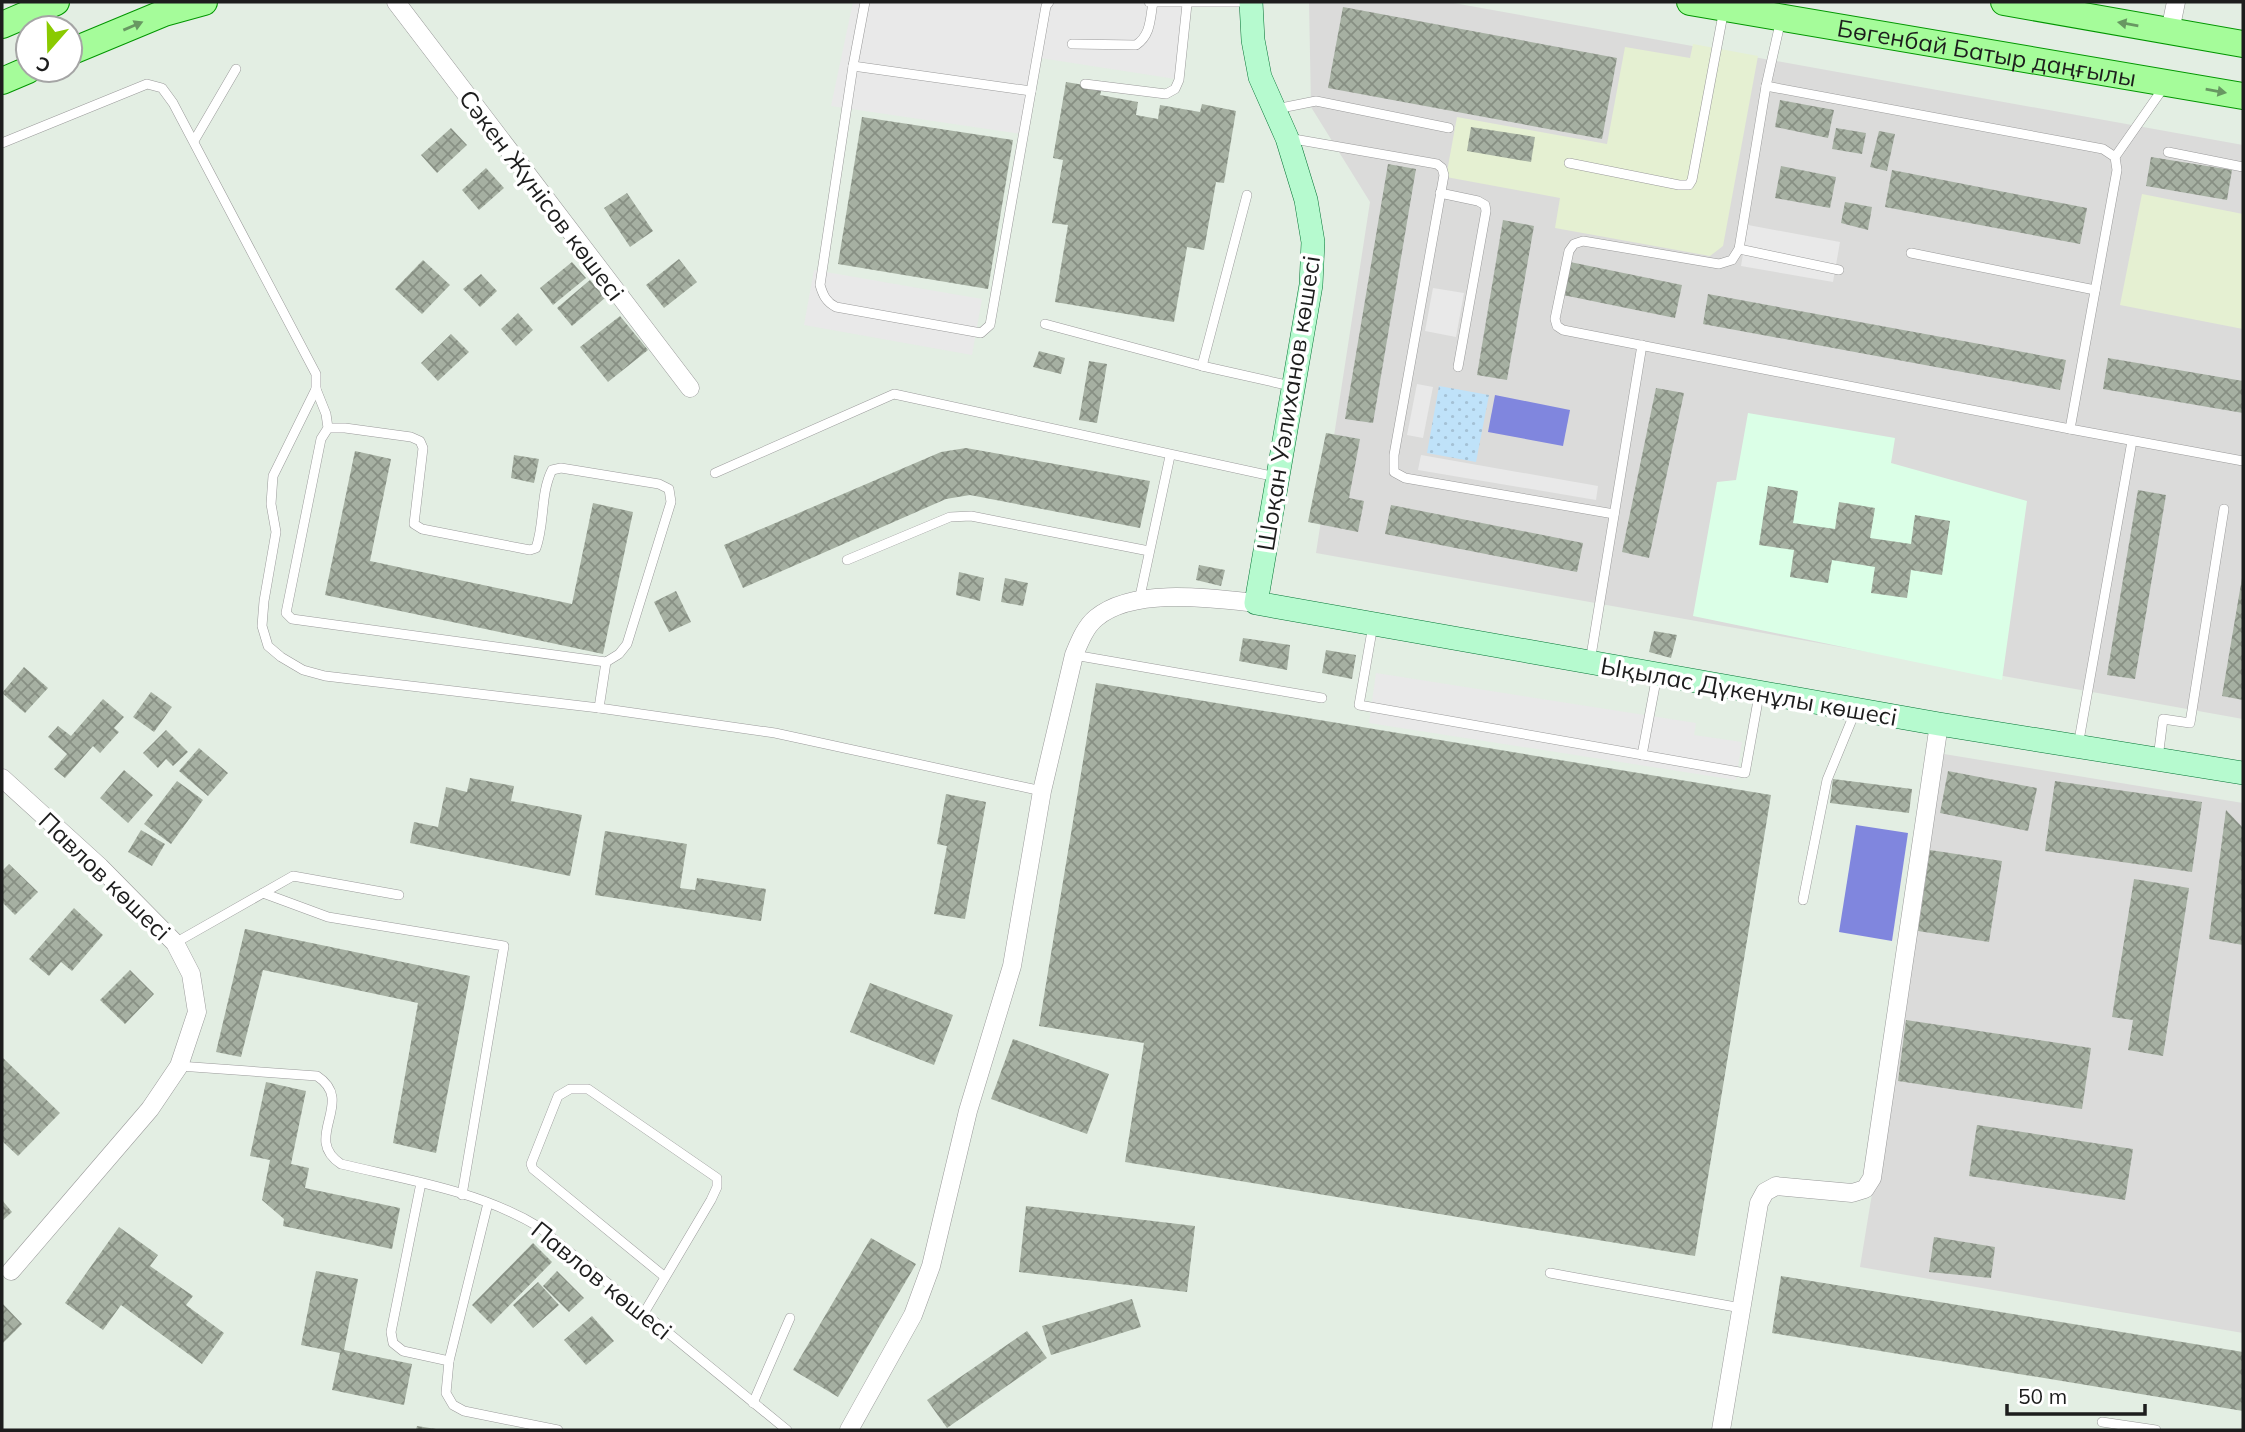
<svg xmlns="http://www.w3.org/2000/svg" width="2245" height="1432" viewBox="0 0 2245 1432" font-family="Mulish,sans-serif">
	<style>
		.residential { fill: #dbdbda }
		.commercial { fill: #e5f0d2 }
		.education { fill: #dbffe7 }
		.park { fill: url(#park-dots) }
		.pitch { fill: #8086de }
		.parking { fill: #e9e9e9 }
		.building { fill: url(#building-cross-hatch) }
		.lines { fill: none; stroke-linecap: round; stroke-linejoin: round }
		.lane-casing { stroke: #9a9a9a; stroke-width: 10 }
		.street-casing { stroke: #9a9a9a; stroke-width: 19 }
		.secondary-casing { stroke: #047434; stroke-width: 24 }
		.primary-casing { stroke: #029600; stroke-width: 28 }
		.lane { stroke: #fff; stroke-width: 9 }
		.street { stroke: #fff; stroke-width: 18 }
		.secondary { stroke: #b6facf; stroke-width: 23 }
		.primary { stroke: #a5fc9a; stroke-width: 26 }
		.oneway { fill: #689862 }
		.labels { text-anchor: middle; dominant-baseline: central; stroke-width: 7; stroke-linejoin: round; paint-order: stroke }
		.street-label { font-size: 24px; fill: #1d1d1d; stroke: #fff }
	</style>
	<defs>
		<pattern id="park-dots" width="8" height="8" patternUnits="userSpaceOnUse" patternTransform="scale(1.75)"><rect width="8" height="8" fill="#bfe2f9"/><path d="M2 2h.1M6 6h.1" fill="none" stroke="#a4c1d5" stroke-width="1.8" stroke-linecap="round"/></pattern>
		<pattern id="building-cross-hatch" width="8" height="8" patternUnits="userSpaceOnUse" patternTransform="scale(1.75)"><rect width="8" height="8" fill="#a6b0a2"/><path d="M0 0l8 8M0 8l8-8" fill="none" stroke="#878f83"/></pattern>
	</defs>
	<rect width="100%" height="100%" fill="#e3eee3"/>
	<!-- residential -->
	<g class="residential">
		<path d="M1309,2H1448L2243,145V719L1316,553L1370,202L1311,107Z"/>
		<path d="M1944,754L2243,803V1333L1860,1267Z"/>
	</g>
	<!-- commercial -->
	<g class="commercial">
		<path d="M1693,44L1758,56L1723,246L1710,256L1555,228L1560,198L1446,177L1457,117L1607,144L1625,47L1690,58Z"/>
		<path d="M2142,194L2243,214V329L2120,305Z"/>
	</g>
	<!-- education -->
	<path class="education" d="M1748,413L1895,438L1891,463L2027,501L2002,680L1693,616L1717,482L1736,480Z"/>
	<!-- park -->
	<path class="park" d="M1439,386L1489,395L1476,462L1427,453Z"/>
	<!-- pitch -->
	<g class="pitch">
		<path d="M1495,395L1570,410L1563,446L1488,432Z"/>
		<path d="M1856,825L1908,833L1892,941L1839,932Z"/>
	</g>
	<!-- parking -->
	<g class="parking">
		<path d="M853,2H1188L1182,80L1034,57L1021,134L831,106Z"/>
		<path d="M1748,225L1840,242L1833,282L1741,266Z"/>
		<path d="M814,270L982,299L972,355L804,325Z"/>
		<path d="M1433,288L1464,293L1456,337L1425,331Z"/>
		<path d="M1417,384L1433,387L1423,438L1407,435Z"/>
		<path d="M1421,455L1598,486L1596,500L1418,470Z"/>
		<path d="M1376,673L1696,723L1694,735L1742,742L1736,780L1369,723Z"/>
	</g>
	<!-- building -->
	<g class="building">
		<path d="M1343,7L1617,58L1602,139L1328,88Z"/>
		<path d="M1066,82L1102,88L1100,95L1138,102L1136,115L1158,119L1160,105L1200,112L1202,104L1236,111L1224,183L1216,182L1204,250L1187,247L1174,322L1055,302L1068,225L1052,223L1063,160L1053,158Z"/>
		<path d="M1780,100L1834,110L1828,138L1775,127Z"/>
		<path d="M862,117L1013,140L988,289L838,264Z"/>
		<path d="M1471,127L1535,137L1531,162L1467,151Z"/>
		<path d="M451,128L467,145L437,173L421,155Z"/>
		<path d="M1836,128L1866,133L1862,154L1832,149Z"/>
		<path d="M1879,131L1895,134L1887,171L1870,167Z"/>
		<path d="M2151,157L2232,170L2227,200L2146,186Z"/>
		<path d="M1388,164L1416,169L1373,423L1345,419Z"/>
		<path d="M1781,166L1836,177L1830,208L1775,198Z"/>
		<path d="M486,168L504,188L479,210L462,190Z"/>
		<path d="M1892,170L2087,208L2080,244L1885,207Z"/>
		<path d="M627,193L653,231L630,247L604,208Z"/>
		<path d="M1845,202L1872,207L1868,230L1841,223Z"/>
		<path d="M1503,220L1534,226L1507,380L1477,375Z"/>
		<path d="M679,259L697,282L664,308L646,285Z"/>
		<path d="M423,260L450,285L422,314L395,289Z"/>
		<path d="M572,262L586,278L553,305L540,288Z"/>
		<path d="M1570,262L1682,285L1675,318L1563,295Z"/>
		<path d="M481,274L497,291L480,307L463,289Z"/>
		<path d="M590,280L605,298L572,326L557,308Z"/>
		<path d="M1708,294L2066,360L2060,390L1703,324Z"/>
		<path d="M518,313L533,330L516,346L501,329Z"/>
		<path d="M620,316L648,350L608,382L580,347Z"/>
		<path d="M451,334L469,352L438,381L421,363Z"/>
		<path d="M1039,351L1065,358L1061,374L1033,367Z"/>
		<path d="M2108,358L2243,381V413L2103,389Z"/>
		<path d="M1089,361L1107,364L1097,423L1079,420Z"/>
		<path d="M1656,388L1684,393L1649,558L1622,552Z"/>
		<path d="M1326,433L1360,439L1349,498L1364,501L1358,532L1308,522Z"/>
		<path d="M966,448L1150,481L1140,528L970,495L946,499L743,588L724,545L941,452Z"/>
		<path d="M355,451L391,459L370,561L572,604L593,503L633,512L603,654L325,595Z"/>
		<path d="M514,455L539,459L534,483L511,478Z"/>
		<path d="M1768,486L1798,491L1793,523L1835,529L1839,502L1875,508L1870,538L1911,544L1915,515L1950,521L1942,575L1911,570L1907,598L1871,593L1875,567L1832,560L1828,583L1790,577L1794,550L1759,545Z"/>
		<path d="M2138,490L2166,495L2135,679L2107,675Z"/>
		<path d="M1391,505L1583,543L1577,572L1385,534Z"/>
		<path d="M1199,565L1225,570L1221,586L1196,580Z"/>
		<path d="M959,572L984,578L980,601L956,595Z"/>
		<path d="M1005,578L1028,583L1023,606L1001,602Z"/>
		<path d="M2242,578H2243V700L2222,696Z"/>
		<path d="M676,591L691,622L669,632L654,602Z"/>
		<path d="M1654,631L1677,635L1671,658L1649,652Z"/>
		<path d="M1243,638L1290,645L1287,670L1239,661Z"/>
		<path d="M1326,650L1356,655L1352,679L1322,673Z"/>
		<path d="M24,667L48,688L25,713L2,693Z"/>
		<path d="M1096,683L1771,795L1695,1256L1125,1162L1144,1043L1039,1026Z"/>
		<path d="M151,692L172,707L154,732L133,717Z"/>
		<path d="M103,699L124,717L114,728L119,732L100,753L93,746L65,778L54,769L67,754L48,737L58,726L71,736Z"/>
		<path d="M166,730L188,752L173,766L166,759L158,768L143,753Z"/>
		<path d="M199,748L228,773L208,796L179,771Z"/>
		<path d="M124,770L153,795L128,823L100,798Z"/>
		<path d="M1948,771L2037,788L2028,831L1940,813Z"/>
		<path d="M470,778L514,786L511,801L582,815L570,876L410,843L414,822L438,827L446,787L467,792Z"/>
		<path d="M1833,779L1912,789L1909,813L1830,803Z"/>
		<path d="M177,781L203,800L171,844L144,824Z"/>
		<path d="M2055,781L2202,802L2192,872L2045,851Z"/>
		<path d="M946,794L986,802L965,919L934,914L947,846L937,844Z"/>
		<path d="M2226,810L2243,828V945L2209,939Z"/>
		<path d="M141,830L165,844L152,866L128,852Z"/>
		<path d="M605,831L687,844L680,888L695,890L697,878L766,889L761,921L595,895Z"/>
		<path d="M1930,850L2002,861L1989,942L1918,931Z"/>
		<path d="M9,864L38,892L15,915L2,902V871Z"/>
		<path d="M2134,879L2189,888L2163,1056L2128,1050L2133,1020L2112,1017Z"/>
		<path d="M74,908L103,935L72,971L61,962L49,976L29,959Z"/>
		<path d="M245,929L470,976L436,1153L393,1143L418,1003L263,970L241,1057L216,1052Z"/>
		<path d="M130,970L154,994L125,1024L100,1000Z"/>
		<path d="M870,983L953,1015L934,1065L850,1032Z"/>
		<path d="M1906,1020L2091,1048L2082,1109L1898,1081Z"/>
		<path d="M1013,1039L1109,1074L1087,1134L991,1099Z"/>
		<path d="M2,1057L60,1113L18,1156L2,1141Z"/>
		<path d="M266,1082L306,1091L291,1164L309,1168L305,1188L400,1208L392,1249L283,1226L284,1219L262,1200L270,1160L250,1156Z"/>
		<path d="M1977,1125L2133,1149L2125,1200L1969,1176Z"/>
		<path d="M2,1200L12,1212L2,1221Z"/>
		<path d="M1026,1206L1195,1226L1187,1292L1019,1272Z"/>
		<path d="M119,1227L158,1255L150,1266L193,1296L186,1305L224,1333L202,1364L121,1305L103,1330L65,1303Z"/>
		<path d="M1934,1237L1995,1247L1991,1278L1929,1272Z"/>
		<path d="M871,1238L916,1264L838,1397L793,1370Z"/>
		<path d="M533,1243L552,1262L491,1324L472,1305Z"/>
		<path d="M316,1271L358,1279L344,1350L412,1364L404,1405L332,1390L340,1353L301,1345Z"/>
		<path d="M557,1271L584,1298L569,1312L543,1286Z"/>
		<path d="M1781,1276L2243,1352V1411L1772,1333Z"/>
		<path d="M538,1282L559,1305L533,1328L513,1305Z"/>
		<path d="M1132,1299L1141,1327L1051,1355L1042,1326Z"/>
		<path d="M2,1303L22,1324L2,1344Z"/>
		<path d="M592,1316L614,1341L586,1365L564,1340Z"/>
		<path d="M1027,1331L1047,1358L947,1428L927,1400Z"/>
		<path d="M417,1426L436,1429V1430H416Z"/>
	</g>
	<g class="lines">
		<defs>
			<g id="lane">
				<path d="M865,2L853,66L820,285C823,295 826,302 836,307L981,333L990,325L1046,6L1049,2"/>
				<path d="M1149,2H1250"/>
				<path d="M1781,19L1766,86L1739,249L1732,260L1719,264L1583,241L1574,244L1569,251L1555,319L1557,326L1563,330L2070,429"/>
				<path d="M1072,44L1136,45C1151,35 1150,19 1153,2"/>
				<path d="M853,66L1031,91"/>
				<path d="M1085,84L1166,94L1175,89L1179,80L1187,4"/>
				<path d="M1766,86L2103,149L2115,157L2117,170L2070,429L2243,461"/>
				<path d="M1276,109L1316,101L1449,128"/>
				<path d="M1288,138L1437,164L1442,168L1444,175L1394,455V472L1405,478L1614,514"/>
				<path d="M194,141L236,69"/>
				<path d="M2,143L147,84L162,88L173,103L316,374V389L273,476L271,504L276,532L264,601L262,626L268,646L281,657L303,670L325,676L599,708L775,733L1042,791"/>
				<path d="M2168,152L2243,167"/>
				<path d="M2115,157L2164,87"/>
				<path d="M1569,163L1679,185H1689L1692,180L1724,9"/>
				<path d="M1440,193L1478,201L1485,205L1486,211L1458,367"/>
				<path d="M1739,249L1839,270"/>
				<path d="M1911,253L2095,290"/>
				<path d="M1045,324L1202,366L1291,386"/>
				<path d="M1202,366L1247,195"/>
				<path d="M316,389L326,414L328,428L321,439L286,613L292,619L606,662L619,654L627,644L671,502L669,489L659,484L561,468L552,470C540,494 545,523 536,548L530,550L422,529L414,524L423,448L420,441L411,437L345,428H328"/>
				<path d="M715,473L894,394L1276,477"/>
				<path d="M847,560L950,517L971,516L1149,551"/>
				<path d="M1139,601L1170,456"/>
				<path d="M1373,625L1359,705L1745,773L1759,695"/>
				<path d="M1074,655L1322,698"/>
				<path d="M1590,662L1642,345"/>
				<path d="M599,708L606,662"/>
				<path d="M2078,746L2132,441"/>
				<path d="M1642,755L1657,675"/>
				<path d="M2158,758L2163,719L2190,723L2224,509"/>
				<path d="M263,893L328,917L504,946L462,1195"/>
				<path d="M1803,900L1827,780L1855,712"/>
				<path d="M175,943L293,876L399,895"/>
				<path d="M179,1066L317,1076C357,1102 301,1138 341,1164C408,1180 480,1191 539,1227L787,1430"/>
				<path d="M421,1183L391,1332L393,1343L403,1351L449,1361"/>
				<path d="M488,1203L449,1361L446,1393L453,1405L464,1411L558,1430"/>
				<path d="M1550,1273L1741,1308"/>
				<path d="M644,1313L711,1200L717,1187V1178L588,1089H570L558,1096L531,1164L533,1169L665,1277"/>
				<path d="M753,1403L790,1318"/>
				<path d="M2102,1422L2156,1430"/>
			</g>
			<g id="street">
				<path d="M396,2L690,388"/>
				<path d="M2170,31L2176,2"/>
				<path d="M2,778L100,867L175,943L191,974L197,1012L179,1066L150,1109L11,1271"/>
				<path d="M849,1430L913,1315L931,1266L968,1111L1012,966L1042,791L1074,655C1079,643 1085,627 1096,618C1133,587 1211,598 1256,603"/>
				<path d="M1721,1430L1759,1203L1765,1192L1776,1186L1852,1193L1865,1189L1872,1178L1939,724"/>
			</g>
			<path id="secondary" d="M1251,2L1253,40L1260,77L1287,138L1306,200L1313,242L1311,285L1256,603L1939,724L2243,773"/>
			<g id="primary">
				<path id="s1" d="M1690,2L2243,96"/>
				<path d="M2004,2L2243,44"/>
				<path d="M2,25L56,2"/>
				<path d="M70,52L164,13L204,2"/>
				<path d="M2,81L28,70"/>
			</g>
		</defs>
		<!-- lane casing -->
		<use href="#lane" class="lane-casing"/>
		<!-- street casing -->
		<use href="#street" class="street-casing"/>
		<!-- secondary casing -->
		<use href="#secondary" class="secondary-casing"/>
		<!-- primary casing -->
		<use href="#primary" class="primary-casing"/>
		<!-- lane -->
		<use href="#lane" class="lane"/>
		<!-- street -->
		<use href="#street" class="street"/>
		<!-- secondary -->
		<use href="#secondary" class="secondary"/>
		<!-- primary -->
		<use href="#primary" class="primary"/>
	</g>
	<!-- one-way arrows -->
	<defs><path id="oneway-solid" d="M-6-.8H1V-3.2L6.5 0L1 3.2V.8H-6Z" transform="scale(1.75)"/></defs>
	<g class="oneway">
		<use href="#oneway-solid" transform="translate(2128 24) rotate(-170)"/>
		<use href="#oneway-solid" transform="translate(133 26) rotate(-23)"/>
		<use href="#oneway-solid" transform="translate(2216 91) rotate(10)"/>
	</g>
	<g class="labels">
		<!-- street labels -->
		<g class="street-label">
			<text stroke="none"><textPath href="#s1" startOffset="301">Бөгенбай Батыр даңғылы</textPath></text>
			<text transform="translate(542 195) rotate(53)">Сәкен Жүнісов көшесі</text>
			<text transform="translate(1288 403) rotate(-81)">Шоқан Уәлиханов көшесі</text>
			<text transform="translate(1749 691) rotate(10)">Ықылас Дүкенұлы көшесі</text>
			<text transform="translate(105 876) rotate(44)">Павлов көшесі</text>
			<text transform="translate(602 1280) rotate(39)">Павлов көшесі</text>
		</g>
	</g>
	<!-- border -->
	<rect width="2245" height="1432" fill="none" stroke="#1d1d1d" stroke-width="7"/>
	<!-- north arrow -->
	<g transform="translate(49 49) rotate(200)"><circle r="33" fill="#ffffff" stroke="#a5a5a5" stroke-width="2"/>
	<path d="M0-5L12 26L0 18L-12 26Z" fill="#8aca00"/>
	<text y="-10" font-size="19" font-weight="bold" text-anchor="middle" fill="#1d1d1d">С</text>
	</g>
	<!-- scale -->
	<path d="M2007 1404v10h138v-10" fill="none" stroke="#1d1d1d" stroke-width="3.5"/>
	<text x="2018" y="1404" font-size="21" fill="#1d1d1d" stroke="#ffffff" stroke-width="5" paint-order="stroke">50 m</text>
</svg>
